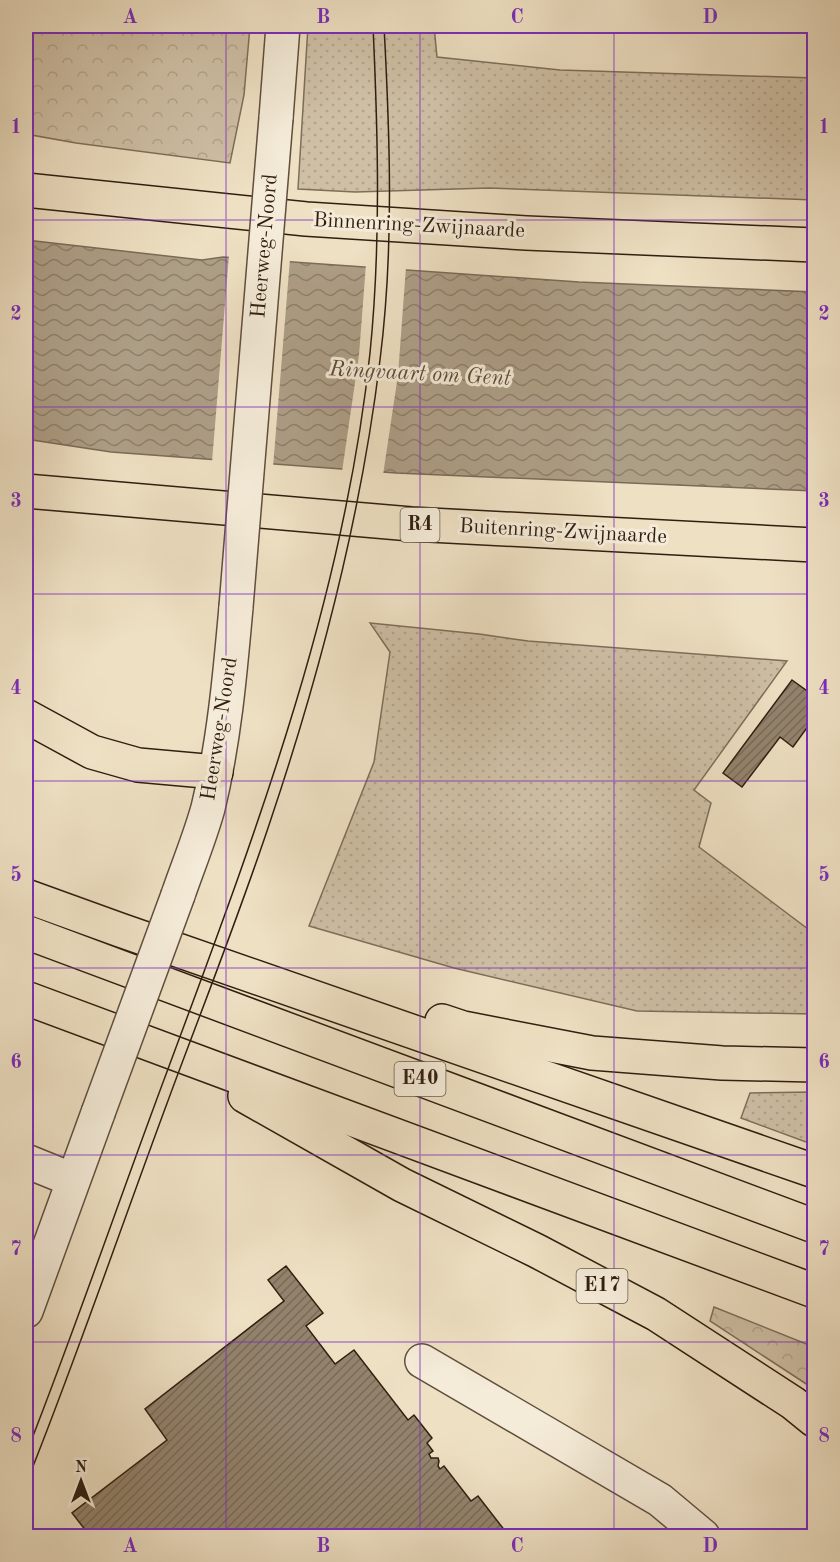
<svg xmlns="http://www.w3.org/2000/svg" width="840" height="1562" viewBox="0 0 840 1562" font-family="'Old Standard TT',serif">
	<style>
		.grass { fill: url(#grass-dots); stroke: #7f6e5a; stroke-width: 1.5 }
		.forest { fill: url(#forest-crowns); stroke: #7f6e5a; stroke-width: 1.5 }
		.water { fill: url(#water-waves); stroke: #7b6b57; stroke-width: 1.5 }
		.pier { fill: #eee0c3 }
		.building { fill: url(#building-hatch); stroke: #301e10; stroke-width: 1.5 }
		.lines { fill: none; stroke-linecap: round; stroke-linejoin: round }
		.minor-casing { stroke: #604e3d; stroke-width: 36 }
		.major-casing { stroke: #301e10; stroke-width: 36 }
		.highway-casing { stroke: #301e10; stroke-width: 36 }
		.minor { stroke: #f4ebd8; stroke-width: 33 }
		.major { stroke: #eee0c3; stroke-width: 33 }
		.highway { stroke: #eee0c3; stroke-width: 33 }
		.tram { stroke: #301e10; stroke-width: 1.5 }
		.minor-bridge-casing { stroke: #604e3d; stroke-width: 36; stroke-linecap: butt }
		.minor-bridge { stroke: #f4ebd8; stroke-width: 33 }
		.grid { fill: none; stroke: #7b2cbf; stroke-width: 1.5; stroke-opacity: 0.55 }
		.labels { text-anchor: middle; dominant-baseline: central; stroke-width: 6; stroke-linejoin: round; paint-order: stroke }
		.shield { fill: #f4ebd8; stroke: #6b5c4c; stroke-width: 1.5 }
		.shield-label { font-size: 20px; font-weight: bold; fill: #301e10 }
		.street-label { font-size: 21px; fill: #301e10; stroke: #f4ebd8 }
		.water-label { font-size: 22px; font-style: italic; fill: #5c4b39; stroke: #f4ebd8 }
		.neatline { fill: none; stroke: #7b2cbf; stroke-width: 2 }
		.grid-label { font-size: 20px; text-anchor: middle; font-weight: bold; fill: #7b2cbf }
	</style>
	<defs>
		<pattern id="grass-dots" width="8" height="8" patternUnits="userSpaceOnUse" patternTransform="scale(1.5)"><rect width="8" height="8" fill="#cebfa5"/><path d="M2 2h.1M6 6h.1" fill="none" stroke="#b1a48d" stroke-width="1.8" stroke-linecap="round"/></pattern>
		<pattern id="forest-crowns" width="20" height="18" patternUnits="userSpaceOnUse" patternTransform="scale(1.5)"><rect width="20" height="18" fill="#cebfa5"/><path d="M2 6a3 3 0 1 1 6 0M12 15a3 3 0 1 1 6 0" fill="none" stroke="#b1a48d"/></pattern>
		<pattern id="water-waves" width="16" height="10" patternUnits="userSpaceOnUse" patternTransform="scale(1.5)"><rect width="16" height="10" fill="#ad9e86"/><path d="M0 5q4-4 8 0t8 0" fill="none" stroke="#8d806c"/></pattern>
		<pattern id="building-hatch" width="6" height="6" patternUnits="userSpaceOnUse" patternTransform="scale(1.5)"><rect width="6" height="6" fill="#93836d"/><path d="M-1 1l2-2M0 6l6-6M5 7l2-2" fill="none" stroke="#786b58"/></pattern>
	</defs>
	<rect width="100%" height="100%" fill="#eee0c3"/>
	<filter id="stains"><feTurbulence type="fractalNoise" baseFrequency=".00333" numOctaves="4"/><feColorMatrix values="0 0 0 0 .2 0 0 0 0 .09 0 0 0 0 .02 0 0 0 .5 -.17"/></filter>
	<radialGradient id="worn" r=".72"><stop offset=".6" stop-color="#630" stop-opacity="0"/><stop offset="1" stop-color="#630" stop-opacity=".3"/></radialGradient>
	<!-- grass -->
	<g class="grass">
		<path d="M308,26H434L437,57L560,70L814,78V200L489,188L355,192L298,189Z"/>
		<path d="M370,623L479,634L528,641L787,661L694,790L711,803L699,847L808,929L814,921V1014L637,1011L454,968L309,926L374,762L390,652Z"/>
		<path d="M814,1092V1145L741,1118L750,1093Z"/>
	</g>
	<!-- forest -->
	<g class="forest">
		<path d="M26,26H250L244,95L230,163L76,143L26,134Z"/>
		<path d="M714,1307L814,1347V1389L710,1321Z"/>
	</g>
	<!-- water -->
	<path class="water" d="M26,240L202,260L223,257L579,282L814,292V491L396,473L111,452L26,439Z"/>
	<!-- pier -->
	<g class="pier">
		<path d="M229,255L290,259L273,467L212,462Z"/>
		<path d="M366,264L406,267L398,375L383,475L342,472L359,355Z"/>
	</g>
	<!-- building -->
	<g class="building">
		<path d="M792,680L814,696V718L793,747L780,737L742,787L723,773Z"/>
		<path d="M286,1266L323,1313L306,1326L335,1364L354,1350L408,1420L414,1415L432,1438L427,1443L433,1451L429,1454L431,1458H438L439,1461L438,1466L440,1469L444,1466L471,1501L478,1496L509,1536H90L72,1513L167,1440L145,1409L284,1301L268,1280Z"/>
	</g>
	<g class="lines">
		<defs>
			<g id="minor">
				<path d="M276,118L283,26"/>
				<path d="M178,895C188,866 200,837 208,808C224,742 230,675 236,607"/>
				<path d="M26,1161L73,1180"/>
				<path d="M26,1311L98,1113"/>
				<path d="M422,1361L660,1500L703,1536"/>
			</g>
			<path id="major" d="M26,716L92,752L138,765L216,772"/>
			<g id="highway">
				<path d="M26,190L306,219L526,233L814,245"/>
				<path d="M26,491L411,524L814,545"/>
				<path d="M26,896L120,930L814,1171"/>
				<path d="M26,932L814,1226"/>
				<path d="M26,998L814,1291"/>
				<path d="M442,1021L463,1028L592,1053L722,1063L814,1065"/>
				<path d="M245,1096L402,1185L537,1251L656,1314L793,1403L814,1420"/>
			</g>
		</defs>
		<!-- minor casing -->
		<use href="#minor" class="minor-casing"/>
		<!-- major casing -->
		<use href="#major" class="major-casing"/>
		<!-- highway casing -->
		<use href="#highway" class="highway-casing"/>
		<!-- minor -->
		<use href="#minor" class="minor"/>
		<!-- major -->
		<use href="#major" class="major"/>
		<!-- highway -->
		<use href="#highway" class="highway"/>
		<!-- tram -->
		<g class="tram">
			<path d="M26,1454C76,1327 120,1197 168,1069C254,837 344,601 370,353C381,244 378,135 373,26"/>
			<path d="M26,1484C77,1357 121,1227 169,1098C203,1006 240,913 271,819C321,670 361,517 380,360C394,250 390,137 384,26"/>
		</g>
		<defs>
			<g id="minor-bridge">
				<path d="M236,607L276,118"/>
				<path d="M98,1113L178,895"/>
			</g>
		</defs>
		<!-- minor-bridge casing -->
		<use href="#minor-bridge" class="minor-bridge-casing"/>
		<!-- minor-bridge -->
		<use href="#minor-bridge" class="minor-bridge"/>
	</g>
	<!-- grid -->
	<path class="grid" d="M226,26V1536M420,26V1536M614,26V1536M26,220H814M26,407H814M26,594H814M26,781H814M26,968H814M26,1155H814M26,1342H814"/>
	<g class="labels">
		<!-- shield labels -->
		<g class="shield">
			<rect x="400.5" y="508" width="39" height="34" rx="4.5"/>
			<rect x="394.5" y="1062" width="51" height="34" rx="4.5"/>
			<rect x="576.5" y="1269" width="51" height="34" rx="4.5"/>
		</g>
		<g class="shield-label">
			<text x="420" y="525">R4</text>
			<text x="420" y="1079">E40</text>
			<text x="602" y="1286">E17</text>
		</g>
		<!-- street labels -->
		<g class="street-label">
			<text transform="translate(419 226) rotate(3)">Binnenring-Zwijnaarde</text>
			<text transform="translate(265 246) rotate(-85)">Heerweg-Noord</text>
			<text transform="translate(563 532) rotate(3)">Buitenring-Zwijnaarde</text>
			<text transform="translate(220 729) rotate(-81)">Heerweg-Noord</text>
		</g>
		<!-- water labels -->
		<g class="water-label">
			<text transform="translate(420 374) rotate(3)">Ringvaart om Gent</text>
		</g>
	</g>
	<!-- margin -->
	<rect width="840" height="1562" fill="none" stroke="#eee0c3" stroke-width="66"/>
	<!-- north arrow -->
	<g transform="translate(81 1481)" stroke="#f4ebd8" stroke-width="4.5" paint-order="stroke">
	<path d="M0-4.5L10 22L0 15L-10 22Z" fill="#301e10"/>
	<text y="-9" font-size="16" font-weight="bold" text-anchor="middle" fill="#301e10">N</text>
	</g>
	<rect x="33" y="33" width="774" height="1496" class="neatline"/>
	<g class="grid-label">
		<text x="130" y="23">A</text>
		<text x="323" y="23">B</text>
		<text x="517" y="23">C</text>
		<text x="710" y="23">D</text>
		<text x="16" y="133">1</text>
		<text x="824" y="133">1</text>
		<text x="16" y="320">2</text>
		<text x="824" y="320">2</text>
		<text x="16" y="507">3</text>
		<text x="824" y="507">3</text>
		<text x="16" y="694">4</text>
		<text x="824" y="694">4</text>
		<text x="16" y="881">5</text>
		<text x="824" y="881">5</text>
		<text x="16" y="1068">6</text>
		<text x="824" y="1068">6</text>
		<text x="16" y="1255">7</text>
		<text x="824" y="1255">7</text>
		<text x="16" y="1442">8</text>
		<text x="824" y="1442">8</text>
		<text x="130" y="1552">A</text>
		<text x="323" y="1552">B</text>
		<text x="517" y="1552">C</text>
		<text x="710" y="1552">D</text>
	</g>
	<rect width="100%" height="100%" filter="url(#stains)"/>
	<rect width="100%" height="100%" fill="url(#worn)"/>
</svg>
